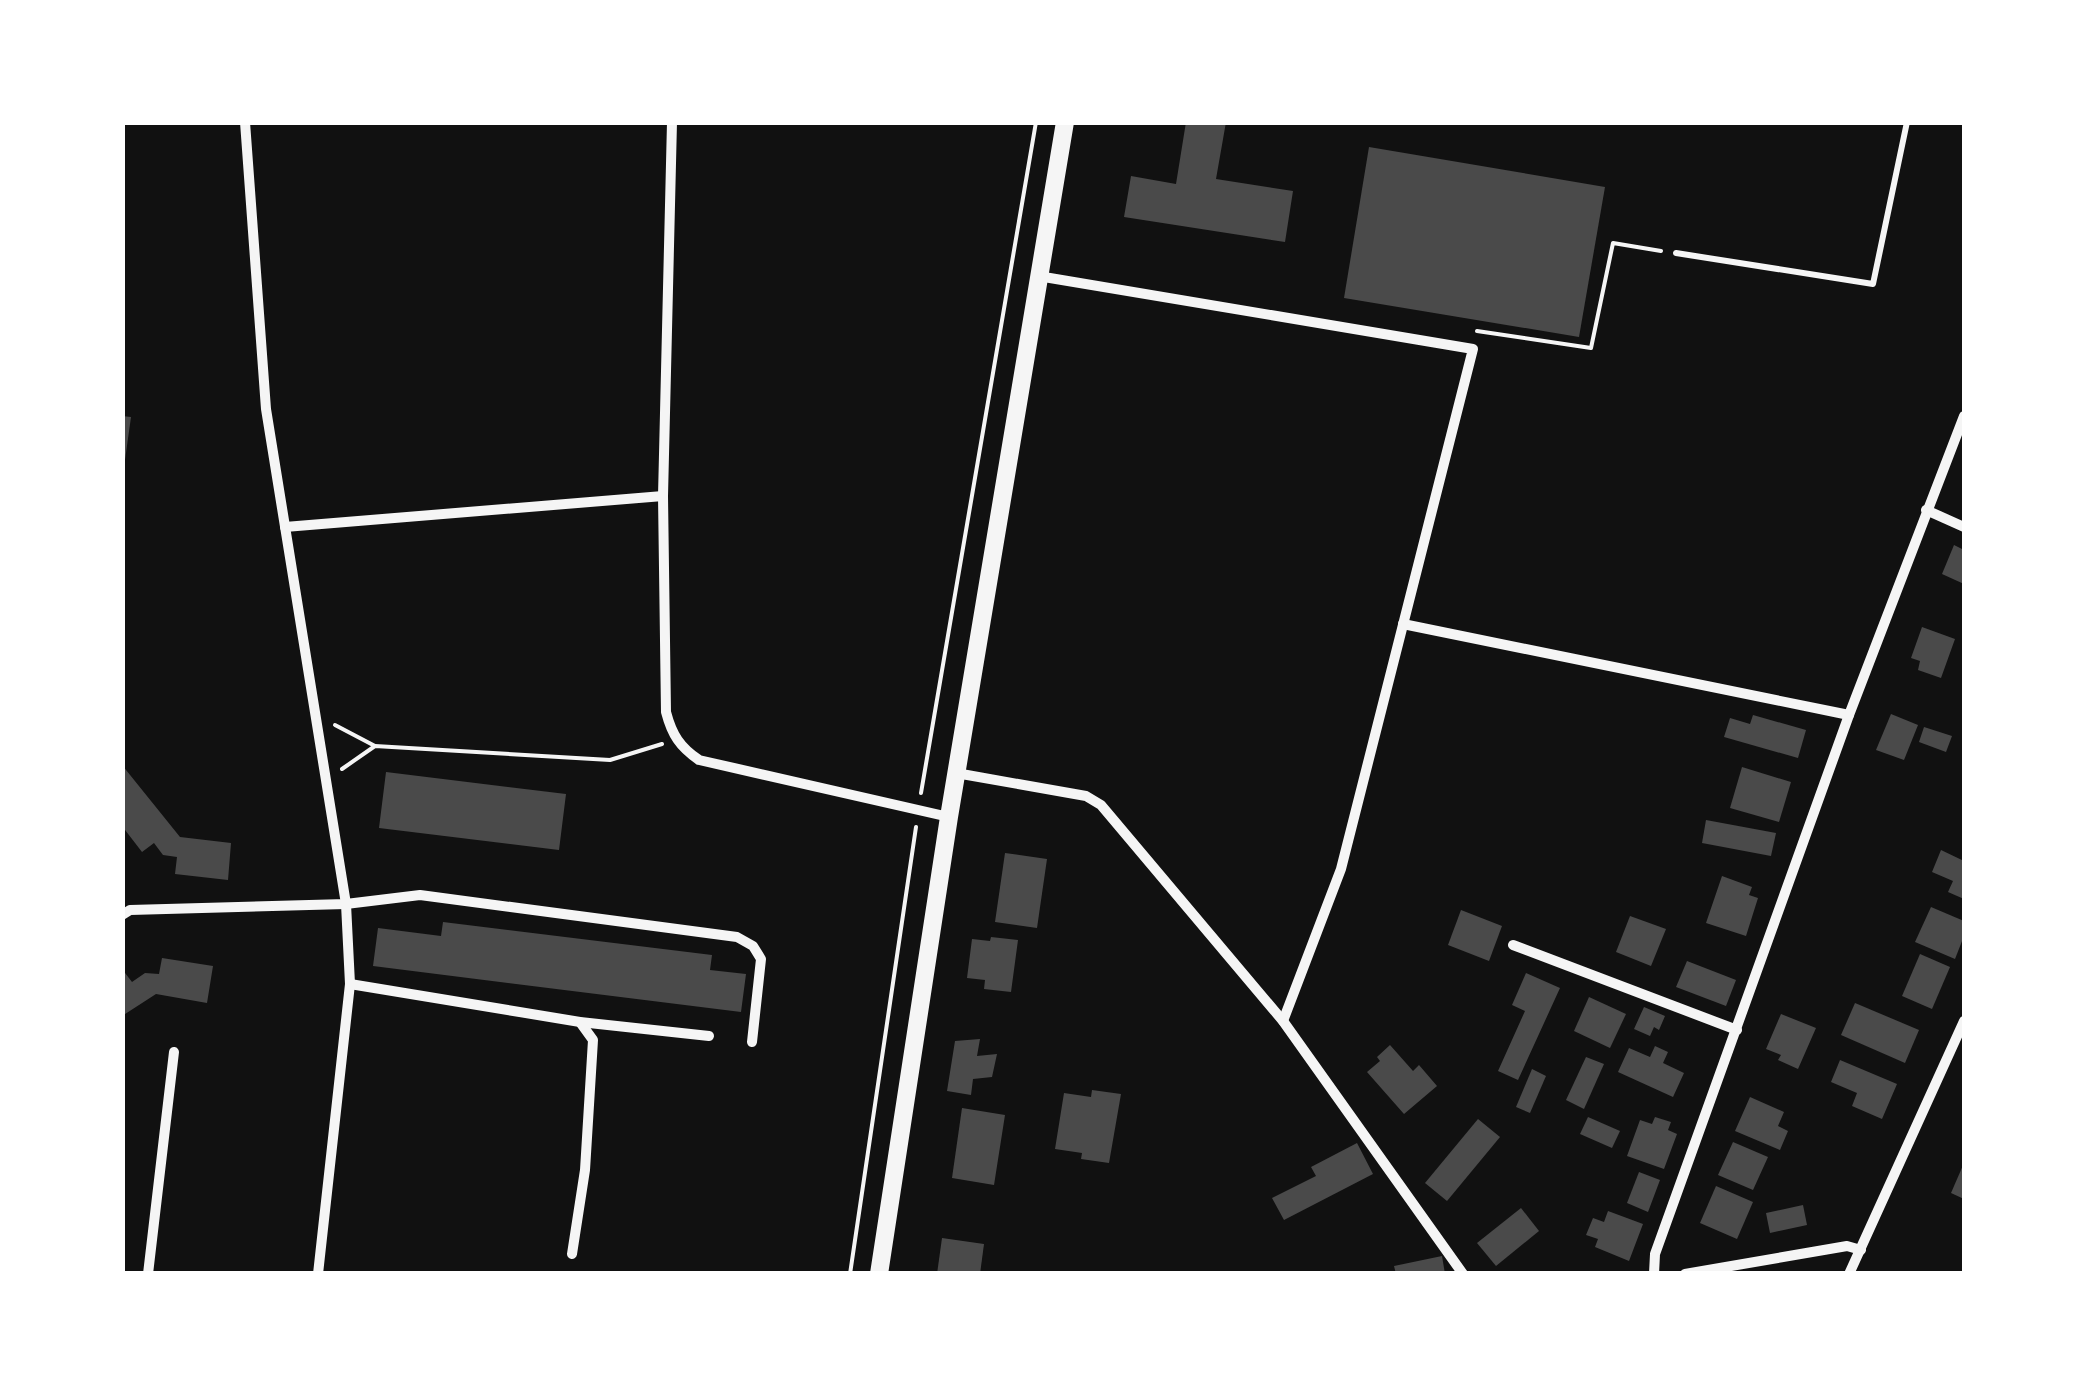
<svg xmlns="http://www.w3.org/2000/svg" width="2087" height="1396" viewBox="0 0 2087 1396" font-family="Barlow,sans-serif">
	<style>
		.building { fill: #4a4a4a }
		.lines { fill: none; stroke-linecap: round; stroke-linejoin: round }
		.path { stroke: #f5f5f5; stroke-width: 4 }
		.service { stroke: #f5f5f5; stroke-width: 6 }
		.minor { stroke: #f5f5f5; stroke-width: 10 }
		.tertiary { stroke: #f5f5f5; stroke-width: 18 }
	</style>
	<rect width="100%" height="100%" fill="#111"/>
	<!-- building -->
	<g class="building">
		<path d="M1186,122H1226L1216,179L1293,191L1285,242L1124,217L1131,176L1176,184Z"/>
		<path d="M1369,147L1605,187L1579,337L1344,298Z"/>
		<path d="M122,416L131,417L125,460H122Z"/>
		<path d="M1954,545L1964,550V584L1942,574Z"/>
		<path d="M1922,627L1955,639L1941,678L1918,670L1920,661L1911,658Z"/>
		<path d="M1891,714L1918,725L1904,760L1876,750Z"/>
		<path d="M1753,715L1806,730L1798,758L1724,737L1730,718L1750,724Z"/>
		<path d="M1924,727L1952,736L1946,752L1919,742Z"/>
		<path d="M122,765L180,837L231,843L228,880L175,874L177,857L163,855L154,843L142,852L122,826Z"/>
		<path d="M1742,767L1791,782L1779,822L1730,808Z"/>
		<path d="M386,772L566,794L559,850L379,828Z"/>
		<path d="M1706,820L1776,833L1771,856L1702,843Z"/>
		<path d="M1941,850L1964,861V899L1948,892L1953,881L1932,872Z"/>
		<path d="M1005,853L1047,859L1037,928L995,922Z"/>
		<path d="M1722,876L1752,887L1749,895L1758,898L1746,936L1706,923Z"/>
		<path d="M1931,907L1964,921V936L1955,959L1915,942Z"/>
		<path d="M1461,910L1502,926L1489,961L1448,945Z"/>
		<path d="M1630,916L1666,929L1651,966L1616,952Z"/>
		<path d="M443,922L712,955L710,970L746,974L741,1012L373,966L378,928L441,936Z"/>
		<path d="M991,937L1018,940L1011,992L984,989L985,980L967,978L972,939L990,941Z"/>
		<path d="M1920,954L1950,967L1932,1009L1902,996Z"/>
		<path d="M162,958L213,966L207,1003L156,994L122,1016V969L132,982L145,973L159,974Z"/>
		<path d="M1687,961L1736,980L1726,1006L1676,987Z"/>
		<path d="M1526,973L1560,988L1518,1080L1498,1071L1525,1011L1512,1005Z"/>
		<path d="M1589,997L1626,1014L1610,1048L1574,1031Z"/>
		<path d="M1855,1003L1919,1030L1905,1063L1841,1035Z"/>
		<path d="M1644,1007L1665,1016L1659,1030L1654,1027L1650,1036L1634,1029Z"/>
		<path d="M1781,1014L1816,1028L1798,1069L1778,1060L1781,1055L1766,1049Z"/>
		<path d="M980,1039L977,1056L997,1054L992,1077L973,1079L971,1095L947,1091L955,1041Z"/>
		<path d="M1390,1045L1413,1071L1419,1065L1437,1086L1404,1114L1367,1072L1380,1061L1377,1057Z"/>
		<path d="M1655,1046L1668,1052L1663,1063L1684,1073L1673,1097L1618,1072L1629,1048L1650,1057Z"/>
		<path d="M1586,1057L1604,1064L1584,1109L1566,1100Z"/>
		<path d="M1840,1060L1897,1084L1882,1119L1852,1106L1857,1093L1831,1082Z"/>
		<path d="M1532,1069L1546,1076L1530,1113L1516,1107Z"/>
		<path d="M1092,1090L1121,1094L1109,1163L1081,1159L1082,1153L1055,1149L1064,1093L1091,1097Z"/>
		<path d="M1750,1097L1784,1112L1778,1126L1788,1131L1780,1150L1735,1131Z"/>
		<path d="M962,1108L1005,1115L994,1185L952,1178Z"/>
		<path d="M1588,1117L1620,1131L1612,1148L1580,1134Z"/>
		<path d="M1655,1117L1671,1122L1668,1130L1677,1134L1664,1169L1627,1156L1640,1120L1652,1124Z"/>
		<path d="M1478,1119L1500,1137L1447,1201L1425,1183Z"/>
		<path d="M1733,1142L1768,1157L1753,1190L1718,1175Z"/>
		<path d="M1357,1143L1373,1174L1284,1220L1272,1198L1316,1176L1311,1167Z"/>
		<path d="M1964,1163V1199L1951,1193Z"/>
		<path d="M1639,1172L1660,1180L1648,1212L1627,1203Z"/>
		<path d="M1716,1186L1753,1202L1737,1239L1700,1223Z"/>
		<path d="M1803,1205L1807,1225L1770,1233L1766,1213Z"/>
		<path d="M1521,1208L1539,1231L1496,1266L1477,1243Z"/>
		<path d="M1608,1211L1643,1224L1629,1261L1595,1247L1598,1239L1586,1235L1593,1218L1604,1222Z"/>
		<path d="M942,1238L984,1244L980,1274H937Z"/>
		<path d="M1442,1256L1445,1274H1396L1394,1266Z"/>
	</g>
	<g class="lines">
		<!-- path -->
		<g class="path">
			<path d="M1477,331L1591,348L1613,243L1661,251"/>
			<path d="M335,725L375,746"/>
			<path d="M342,769L375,746L610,760L662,744"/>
			<path d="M921,793L1036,122"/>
			<path d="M850,1274L916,827"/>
		</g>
		<!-- service -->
		<path class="service" d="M1676,253L1873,284L1907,122"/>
		<!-- minor -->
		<g class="minor">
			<path d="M245,122L266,409L346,904L350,984L318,1274"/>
			<path d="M672,122L663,496L666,712C672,735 680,747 699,760L949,817"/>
			<path d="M1038,276L1473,349L1341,869L1283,1021"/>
			<path d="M1926,510L1964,527"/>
			<path d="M285,527L663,496"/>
			<path d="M1403,624L1849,715"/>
			<path d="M956,773L1086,796L1101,805L1283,1021L1463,1274"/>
			<path d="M122,915L130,910L346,904L420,895L737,937L753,946L761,959L752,1042"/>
			<path d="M1513,945L1737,1030"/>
			<path d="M350,984L580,1022L709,1036"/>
			<path d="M572,1254L585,1170L593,1040L580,1022"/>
			<path d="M148,1274L174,1052"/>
			<path d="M1654,1274L1655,1254L1849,715L1964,416"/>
			<path d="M1685,1274L1847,1246L1861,1250"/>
			<path d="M1849,1274L1964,1021"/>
		</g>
		<!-- tertiary -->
		<path class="tertiary" d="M879,1274L949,817L1065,122"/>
	</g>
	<!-- border -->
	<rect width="2087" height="1396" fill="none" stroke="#ffffff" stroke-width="250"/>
</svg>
